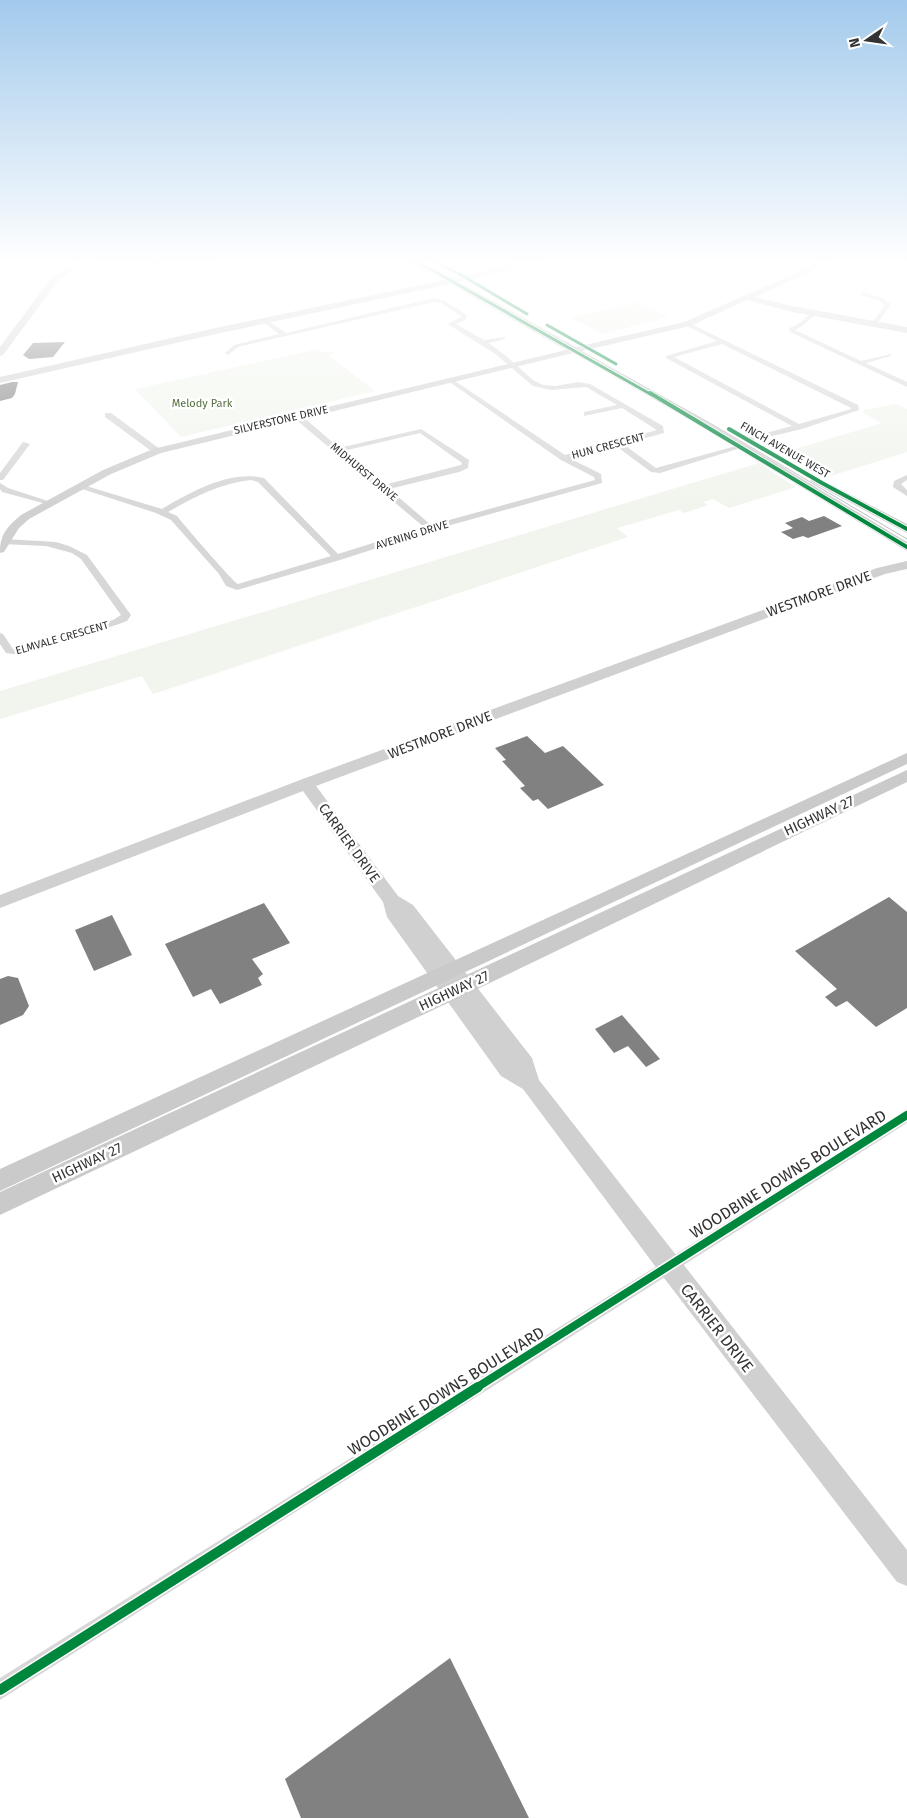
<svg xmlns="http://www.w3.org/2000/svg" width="907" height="1818" viewBox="0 0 907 1818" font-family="'Fira Sans',sans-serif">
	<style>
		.green { fill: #f1f5ed }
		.building { fill: #818181 }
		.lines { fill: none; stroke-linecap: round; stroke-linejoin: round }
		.street { fill: #d7d7d7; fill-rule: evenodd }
		.secondary { fill: #d0d0d0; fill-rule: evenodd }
		.primary { fill: #cacaca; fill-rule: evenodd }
		.tram { stroke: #bebebe; stroke-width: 1 }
		.cycleway-far3-casing { stroke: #fff; stroke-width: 4.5 }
		.cycleway-far2-casing { stroke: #fff; stroke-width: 5.5 }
		.cycleway-far1-casing { stroke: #fff; stroke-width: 11 }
		.cycleway-casing { stroke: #fff; stroke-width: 13 }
		.cycleway-far3 { stroke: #00873e; stroke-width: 3 }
		.cycleway-far2 { stroke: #00873e; stroke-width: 4 }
		.cycleway-far1 { stroke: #00873e; stroke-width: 8 }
		.cycleway { stroke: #00873e; stroke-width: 10 }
		.labels { text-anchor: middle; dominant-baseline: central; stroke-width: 5; stroke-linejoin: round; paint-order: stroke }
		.far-park-label { font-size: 11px; fill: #56703f; stroke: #fff }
		.far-street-label { font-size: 11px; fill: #333; stroke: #fff }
		.street-label { font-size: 14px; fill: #333; stroke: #fff }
		.near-street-label { font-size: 16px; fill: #333; stroke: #fff }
	</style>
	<rect width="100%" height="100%" fill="#fff"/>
	<!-- green -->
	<g class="green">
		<path d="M637,302L669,317L602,334L571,318Z"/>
		<path d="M319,349L324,353L330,351L334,353L328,355L375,391L181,437L135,389Z"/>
		<path d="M897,404L907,409V452L831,476L789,451L882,423L863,413L864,410Z"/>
		<path d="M759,463L796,487L729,508L713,499L703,502L708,505L684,513L679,510L617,528L628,537L153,694L142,676L0,719V691Z"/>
	</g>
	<!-- building -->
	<g class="building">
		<path d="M65,342L53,357L29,359L23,355L33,343Z"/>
		<path d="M12,382H18L15,394L12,398L0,401V385Z"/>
		<path d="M824,516L842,526L808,538L803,536L793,539L781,532L793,528L785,523L802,517L809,521Z"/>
		<path d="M527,736L545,753L563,746L604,785L548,809L538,799L533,801L520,788L525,786L502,761L506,760L495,748Z"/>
		<path d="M889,897L907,912V1008L876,1027L847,1001L836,1007L825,997L837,989L795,951Z"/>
		<path d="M264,903L290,943L252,959L263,974L258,978L262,985L220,1004L211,989L193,997L165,944Z"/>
		<path d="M112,915L132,955L94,971L75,930Z"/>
		<path d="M8,976L18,978L29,1006L23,1015L0,1025V979Z"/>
		<path d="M622,1015L660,1059L646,1067L628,1046L614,1053L595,1029Z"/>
		<path d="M450,1658L529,1818H301L285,1779Z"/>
	</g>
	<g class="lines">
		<!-- street -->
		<g class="street">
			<path d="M863,292L882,298L891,304L876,325L871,324L885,305L878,300L861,295Z"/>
			<path d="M434,298L445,301L467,315L465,320L456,324L484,340L505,337V339L489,343L505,355L533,380L543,385L556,386L578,382L590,384L663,426L664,433L623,444L656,468L743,444L747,446L660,473L651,472L616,446L571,459L601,474L602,483L433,530L340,560L237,590L226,586L219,574L171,520L156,513L76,487L83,485L162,509C191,492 229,470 264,478L338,554L424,527L294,418V414H300L339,448L421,429L469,460L468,468L459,472L389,489L431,525L595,480L594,477L561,460L448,381V379H452L565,455L657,430L622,408L584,416V412L617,405L586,387L551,390L533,386L494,353L449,325V323L462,317L441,303L434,302L238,347L228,355L225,353L234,345L279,334L263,322V320H267L286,333ZM420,433L462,463L461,465L384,485L343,451ZM251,480L258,482L331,556L238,584C233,582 185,526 177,516L168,512C194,497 221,483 251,480Z"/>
			<path d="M812,312L817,313L804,325L795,330L861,361L891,354V356L866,363L907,382V387L790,332L789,328L800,323Z"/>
			<path d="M685,323H689L858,405L859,410L802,429L747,442V438L792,426L666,358V356L717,341L685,325ZM722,344L851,408V409L799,424L674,357Z"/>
			<path d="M105,413H111L160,449V453H154L105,417Z"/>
			<path d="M23,442L30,444L3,480H0V473Z"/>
			<path d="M907,475V480L901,484L907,490V496L893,487L894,481Z"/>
			<path d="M0,483L8,488L54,503L50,505L2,492L0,489Z"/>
			<path d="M5,539L56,542L69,546L87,555L131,615L127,621L119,624L20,655L6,653L0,644V633L3,634L13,649L16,650L113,620L121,615L81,559L72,553L46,546L2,544L1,542Z"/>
			<path d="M907,1109V1123L0,1700V1678Z"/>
		</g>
		<!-- secondary -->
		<g class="secondary">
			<path d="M66,260H225L221,262L157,264L76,262L70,272L57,282L3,355L0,356V347L51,278L64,268L69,262Z"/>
			<path d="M404,260C423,260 437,269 453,278L490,270L493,267L532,260H549L459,282L576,347L684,322L826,260H836L755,297L792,306L907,327V333L792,312L747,300L690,326L582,351L698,416L907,542V551L690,420L573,353L161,453L111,474L29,519L19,528L4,552L0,553C0,534 7,527 21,515L103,470L153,449L566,350L450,284L211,335L0,383V377L211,329L444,280Z"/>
			<path d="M816,477L907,524V533L812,482L810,480Z"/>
			<path d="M907,561V569L885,574L316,786L398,896L413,905L532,1058L539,1080L907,1550V1586L897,1582L661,1274L523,1089L501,1076L387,917L383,902L303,791L0,908V895L300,780L877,568Z"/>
		</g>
		<!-- primary -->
		<g class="primary">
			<path d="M907,753V764L0,1191V1169Z"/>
			<path d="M907,770V782L471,992L0,1215V1192Z"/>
		</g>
		<!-- tram -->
		<g class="tram">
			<path d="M159,260H188"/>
			<path d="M417,260L715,426L907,539"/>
		</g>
		<defs>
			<g id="cycleway-far3">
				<path d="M70,260L157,262L221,260"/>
				<path d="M408,260L425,266L652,395"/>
				<path d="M429,260L458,273L527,314"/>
				<path d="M547,325L616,364"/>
			</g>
			<g id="cycleway-far2">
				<path d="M650,393L907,547"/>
				<path d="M729,429L822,483L907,529"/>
			</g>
			<path id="cycleway-far1" d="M476,1388L907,1115"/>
			<path id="cycleway" d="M0,1690L478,1387"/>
		</defs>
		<!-- cycleway-far3 casing -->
		<use href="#cycleway-far3" class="cycleway-far3-casing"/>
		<!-- cycleway-far2 casing -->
		<use href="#cycleway-far2" class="cycleway-far2-casing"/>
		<!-- cycleway-far1 casing -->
		<use href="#cycleway-far1" class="cycleway-far1-casing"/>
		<!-- cycleway casing -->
		<use href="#cycleway" class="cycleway-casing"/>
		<!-- cycleway-far3 -->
		<use href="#cycleway-far3" class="cycleway-far3"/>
		<!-- cycleway-far2 -->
		<use href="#cycleway-far2" class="cycleway-far2"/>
		<!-- cycleway-far1 -->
		<use href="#cycleway-far1" class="cycleway-far1"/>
		<!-- cycleway -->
		<use href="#cycleway" class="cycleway"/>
	</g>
	<!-- sky -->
	<linearGradient id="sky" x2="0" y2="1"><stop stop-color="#a3caec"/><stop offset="0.51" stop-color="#fff"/><stop offset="1" stop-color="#fff" stop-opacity="0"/></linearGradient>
	<rect width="907" height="514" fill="url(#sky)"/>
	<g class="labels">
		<!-- far-park labels -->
		<g class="far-park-label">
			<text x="202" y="403">Melody Park</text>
		</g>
		<!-- far-street labels -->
		<g class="far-street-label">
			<text transform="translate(281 420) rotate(-13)">SILVERSTONE DRIVE</text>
			<text transform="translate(608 446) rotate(-15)">HUN CRESCENT</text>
			<text transform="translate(785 450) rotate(30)">FINCH AVENUE WEST</text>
			<text transform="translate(364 472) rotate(40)">MIDHURST DRIVE</text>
			<text transform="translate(412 535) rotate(-17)">AVENING DRIVE</text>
			<text transform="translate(62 638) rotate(-16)">ELMVALE CRESCENT</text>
		</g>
		<!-- street labels -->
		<g class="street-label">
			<text transform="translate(819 594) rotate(-20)">WESTMORE DRIVE</text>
			<text transform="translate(440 735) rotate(-21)">WESTMORE DRIVE</text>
			<text transform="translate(819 816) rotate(-25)">HIGHWAY 27</text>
			<text transform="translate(349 843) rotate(54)">CARRIER DRIVE</text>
			<text transform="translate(454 991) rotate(-25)">HIGHWAY 27</text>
			<text transform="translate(87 1163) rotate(-25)">HIGHWAY 27</text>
		</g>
		<!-- near-street labels -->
		<g class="near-street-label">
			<text transform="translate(788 1174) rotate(-32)">WOODBINE DOWNS BOULEVARD</text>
			<text transform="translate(717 1328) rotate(52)">CARRIER DRIVE</text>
			<text transform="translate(446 1391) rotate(-32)">WOODBINE DOWNS BOULEVARD</text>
		</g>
	</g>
	<!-- north arrow -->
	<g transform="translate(867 40) rotate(257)" stroke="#ffffff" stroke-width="4" paint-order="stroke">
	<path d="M0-4L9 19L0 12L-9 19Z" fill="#333333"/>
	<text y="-8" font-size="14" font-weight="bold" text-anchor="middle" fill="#333333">N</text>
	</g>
</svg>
